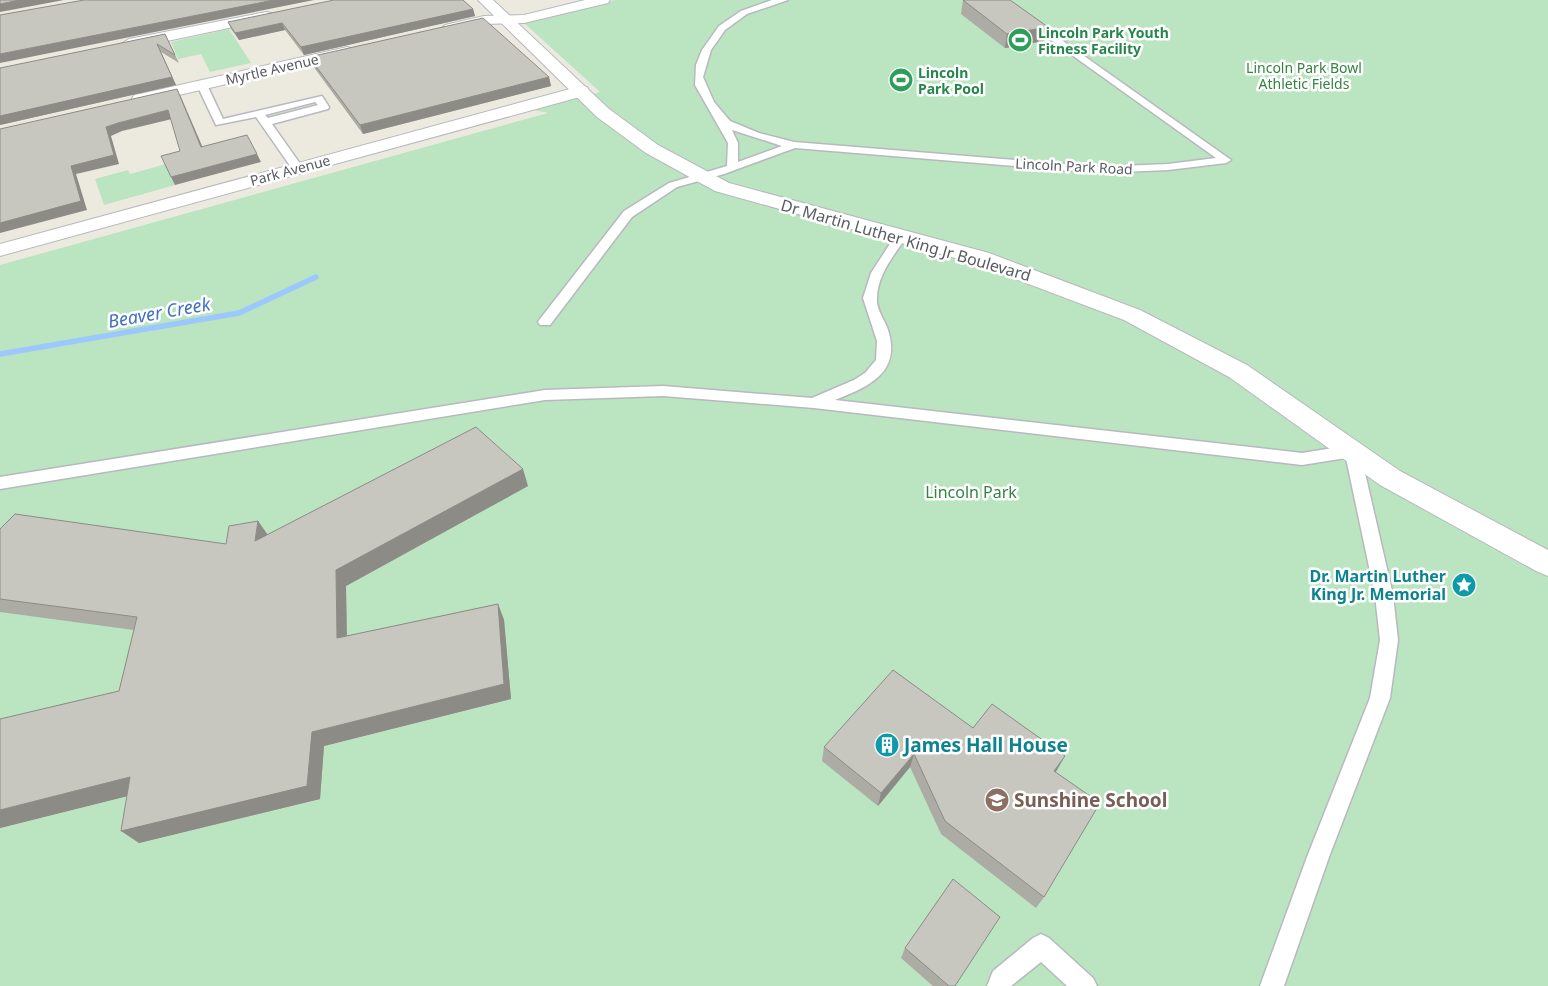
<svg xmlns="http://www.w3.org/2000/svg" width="1548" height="986" viewBox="0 0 1548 986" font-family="'Noto Sans',sans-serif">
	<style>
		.green { fill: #bbe4c0 }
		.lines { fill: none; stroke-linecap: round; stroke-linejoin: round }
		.stream { stroke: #9cc8ff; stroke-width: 5.5 }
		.service-casing { stroke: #b7b9bf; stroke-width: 3 }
		.minor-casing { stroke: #b7b9bf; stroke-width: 2 }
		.tertiary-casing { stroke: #b7b9bf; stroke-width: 2 }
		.service { fill: #fff; fill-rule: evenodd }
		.minor { fill: #fff; fill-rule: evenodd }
		.tertiary { fill: #fff; fill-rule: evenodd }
		.wall { fill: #acaba4 }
		.shaded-wall { fill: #8c8b86 }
		.building { fill: #c8c7bf; stroke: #8c8b86 }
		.labels { text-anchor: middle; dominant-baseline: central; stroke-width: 5; stroke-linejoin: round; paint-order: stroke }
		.far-leisure-label { font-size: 14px; font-weight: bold; fill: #27864d; stroke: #fff; text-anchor: start }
		.far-park-label { font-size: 14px; fill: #348341; stroke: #fff }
		.far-street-label { font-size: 14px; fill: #585b61; stroke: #fff }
		.street-label { font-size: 16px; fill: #585b61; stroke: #fff }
		.park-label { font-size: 16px; fill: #348341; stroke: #fff }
		.culture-label { font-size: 16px; font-weight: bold; fill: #0d838f; stroke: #fff; text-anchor: end }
		.water-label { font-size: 18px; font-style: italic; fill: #4070c1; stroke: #fff }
		.near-culture-label { font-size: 19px; font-weight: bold; fill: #0d838f; stroke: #fff; text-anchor: start }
		.near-education-label { font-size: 19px; font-weight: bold; fill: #785e54; stroke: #fff; text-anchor: start }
	</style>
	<rect width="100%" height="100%" fill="#eceadf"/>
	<!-- green -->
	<g class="green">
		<path d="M615,0H1548V986H0V265L548,113L534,110L600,92L524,23Z"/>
		<path d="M229,29L251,63L210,72L201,54L178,59L171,42Z"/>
		<path d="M166,164L175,185L104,205L95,179L128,170L130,174Z"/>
	</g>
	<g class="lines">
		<!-- stream -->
		<path class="stream" d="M0,354L239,313L316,277"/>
		<defs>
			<g id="service">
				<path d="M772,0H788L747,14L725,30L711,50L703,77L714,102L730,121L759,133L794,142L1099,167L1168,164L1216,158L995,0H1005L1231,160L1226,163L1168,170L1099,173L795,148L724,174L677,187L632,217L550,325H540L538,322L540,319L624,211L669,183L727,166L728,143L695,85L696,65L702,50L719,26L741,11ZM732,130L782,146L738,162V143Z"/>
				<path d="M199,83L207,85L223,119L322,96L329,107L328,109L272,124L303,168L301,170H293L256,117L216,125L197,85ZM315,102L318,105L268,118L265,115Z"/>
				<path d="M901,232L907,236C895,254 877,275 877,298C876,308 883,318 887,327C903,371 871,386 835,400L1302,453L1352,445L1358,447L1360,451L1393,595L1398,640L1390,698L1329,857L1284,986H1260L1307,857L1370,698L1380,640L1375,595L1346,458L1302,465L814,408L663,396L545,400L0,489V477L545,390L663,386L812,398L854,380L865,373L876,360L877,341L863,298L871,273L897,233Z"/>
				<path d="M1041,934L1049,938L1093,978L1097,986H1067L1041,962L1011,986H987L993,971L1033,938Z"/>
			</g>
			<g id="minor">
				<path d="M585,0H610L608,3L524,23L484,24L450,33L442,28L445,25L484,16L524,15Z"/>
				<path d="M266,12L271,13L273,16L271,19L129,49L121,44L129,39Z"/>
				<path d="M347,47L353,49L355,52L353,55L140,104L134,103L132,99L134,95L140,94Z"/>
				<path d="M581,86L587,87L589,91L587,95L0,256V244Z"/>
			</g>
			<path id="tertiary" d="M478,0H493L609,109L658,145L729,183L989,253L1140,310L1247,365L1400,471L1548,550V576L1538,572L1380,485L1229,377L1124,320L973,263L715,191L646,153L597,117Z"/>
		</defs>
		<!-- service casing -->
		<use href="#service" class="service-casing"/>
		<!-- minor casing -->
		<use href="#minor" class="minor-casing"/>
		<!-- tertiary casing -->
		<use href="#tertiary" class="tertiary-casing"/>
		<!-- service -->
		<use href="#service" class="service"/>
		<!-- minor -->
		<use href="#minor" class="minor"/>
		<!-- tertiary -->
		<use href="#tertiary" class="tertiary"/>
	</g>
	<!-- wall -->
	<g class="wall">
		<path d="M963,0L1044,41L1005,48L961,14Z"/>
		<path d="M473,9L475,16L304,55L285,30L239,40L231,29L228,22Z"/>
		<path d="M165,34L179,63L161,52L176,85L0,125Z"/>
		<path d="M309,57L549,77L551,86L363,134L313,66Z"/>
		<path d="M528,486L346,586L347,636L498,604L504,620L511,699L324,746L320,799L139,843L127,796L0,828V719L119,691L134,630L0,612V529L226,544L258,521L268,535Z"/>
		<path d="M973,728L1057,770L1055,773L1044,897L1036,908L941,834L910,767L878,806L822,761L824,747Z"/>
		<path d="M905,948L955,986H933L901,958Z"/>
	</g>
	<!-- shaded-wall -->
	<g class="shaded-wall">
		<path d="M20,0H64L0,12V4Z"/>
		<path d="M274,0H314L0,63V54Z"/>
		<path d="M473,9L475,16L304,55L301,47Z"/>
		<path d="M282,23L285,30L239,40L235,33Z"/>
		<path d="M1048,27L1044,41L1005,48L1007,34Z"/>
		<path d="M157,44L176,85L0,125V116Z"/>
		<path d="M549,77L551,86L363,134L360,125Z"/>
		<path d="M177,89L181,97L206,155L201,147Z"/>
		<path d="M168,110L172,119L122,131L111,136L119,164L76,174L87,210L0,233V223L71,166L106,127L118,123Z"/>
		<path d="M257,154L261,162L175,185L171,177Z"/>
		<path d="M523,469L528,486L346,586L347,654L337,638L336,570Z"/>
		<path d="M258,521L269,537L255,541Z"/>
		<path d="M498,604L504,620L511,699L324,746L320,799L139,843L121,831L312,732Z"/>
		<path d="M914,754L910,767L878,806L881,793Z"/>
		<path d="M1065,756L1057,770L1046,785L1054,771Z"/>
		<path d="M130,777L148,791L0,828V810Z"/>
	</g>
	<!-- building -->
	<g class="building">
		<path d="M0,0H20L0,4Z"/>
		<path d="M84,0H274L0,54V15Z"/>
		<path d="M334,0H463L473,9L301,47L282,23L235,33L228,22Z"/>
		<path d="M963,0H1010L1048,27L1007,34Z"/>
		<path d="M483,18L549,77L360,125L309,57Z"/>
		<path d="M165,34L175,55L157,44L172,77L0,116V68Z"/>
		<path d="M177,89L201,147L247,135L257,154L171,177L161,156L180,151L168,110L118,123L106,127L114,155L71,166L81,201L0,223V129Z"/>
		<path d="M476,427L523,469L336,570L337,638L498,604L504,684L312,732L307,786L121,831L130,777L0,810V719L119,691L137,617L0,599V529L15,514L226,544L229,526L258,521L255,541Z"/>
		<path d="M893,670L973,728L992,704L1065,756L1054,771L1100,803L1044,897L945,821L914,754L881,793L824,747Z"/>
		<path d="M953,879L1000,917L955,986H949L905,948Z"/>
	</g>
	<!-- icons -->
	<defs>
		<symbol id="stadium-disc" viewBox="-11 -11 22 22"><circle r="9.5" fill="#2e9e5b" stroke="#fff"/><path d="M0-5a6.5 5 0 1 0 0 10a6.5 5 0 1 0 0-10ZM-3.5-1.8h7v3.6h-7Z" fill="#fff"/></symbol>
		<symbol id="sight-disc" viewBox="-11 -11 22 22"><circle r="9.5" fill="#0f9aa8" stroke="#fff"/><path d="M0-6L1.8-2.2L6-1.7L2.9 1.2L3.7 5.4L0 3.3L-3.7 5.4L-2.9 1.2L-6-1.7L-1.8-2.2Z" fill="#fff"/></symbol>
		<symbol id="building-disc" viewBox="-11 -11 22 22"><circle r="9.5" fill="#0f9aa8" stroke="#fff"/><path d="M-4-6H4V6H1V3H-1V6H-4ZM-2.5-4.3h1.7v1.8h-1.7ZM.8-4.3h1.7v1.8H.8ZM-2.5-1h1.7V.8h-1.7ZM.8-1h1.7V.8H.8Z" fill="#fff"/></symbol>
		<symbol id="school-disc" viewBox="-11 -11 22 22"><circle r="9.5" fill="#8d6e63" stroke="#fff"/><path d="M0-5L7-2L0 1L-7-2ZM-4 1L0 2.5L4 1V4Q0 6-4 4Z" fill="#fff"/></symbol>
	</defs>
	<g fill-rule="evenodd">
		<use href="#stadium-disc" x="1006" y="26" width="28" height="28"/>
		<use href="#stadium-disc" x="887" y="66" width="28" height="28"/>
		<use href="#sight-disc" x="1450" y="571" width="28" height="28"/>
		<use href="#building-disc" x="873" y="731" width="28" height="28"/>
		<use href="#school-disc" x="983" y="786" width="28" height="28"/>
	</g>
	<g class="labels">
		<!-- far-leisure labels -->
		<g class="far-leisure-label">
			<text x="1038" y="32">Lincoln Park Youth<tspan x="1038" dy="16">Fitness Facility</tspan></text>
			<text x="918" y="72">Lincoln<tspan x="918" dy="16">Park Pool</tspan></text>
		</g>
		<!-- far-park labels -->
		<g class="far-park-label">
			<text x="1304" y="67">Lincoln Park Bowl<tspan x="1304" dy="16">Athletic Fields</tspan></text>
		</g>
		<!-- far-street labels -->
		<g class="far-street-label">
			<text transform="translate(272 69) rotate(-13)">Myrtle Avenue</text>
			<text transform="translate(1074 166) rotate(3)">Lincoln Park Road</text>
			<text transform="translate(290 170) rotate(-15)">Park Avenue</text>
		</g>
		<!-- street labels -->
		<g class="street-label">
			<text transform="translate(906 240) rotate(16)">Dr Martin Luther King Jr Boulevard</text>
		</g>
		<!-- park labels -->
		<g class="park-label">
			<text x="971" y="492">Lincoln Park</text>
		</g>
		<!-- culture labels -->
		<g class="culture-label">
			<text x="1446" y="576">Dr. Martin Luther<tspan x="1446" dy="18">King Jr. Memorial</tspan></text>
		</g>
		<!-- water labels -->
		<g class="water-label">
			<text transform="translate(159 312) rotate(-10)">Beaver Creek</text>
		</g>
		<!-- near-culture labels -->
		<g class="near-culture-label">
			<text x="904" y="745">James Hall House</text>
		</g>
		<!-- near-education labels -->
		<g class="near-education-label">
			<text x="1014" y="800">Sunshine School</text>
		</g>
	</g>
</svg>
